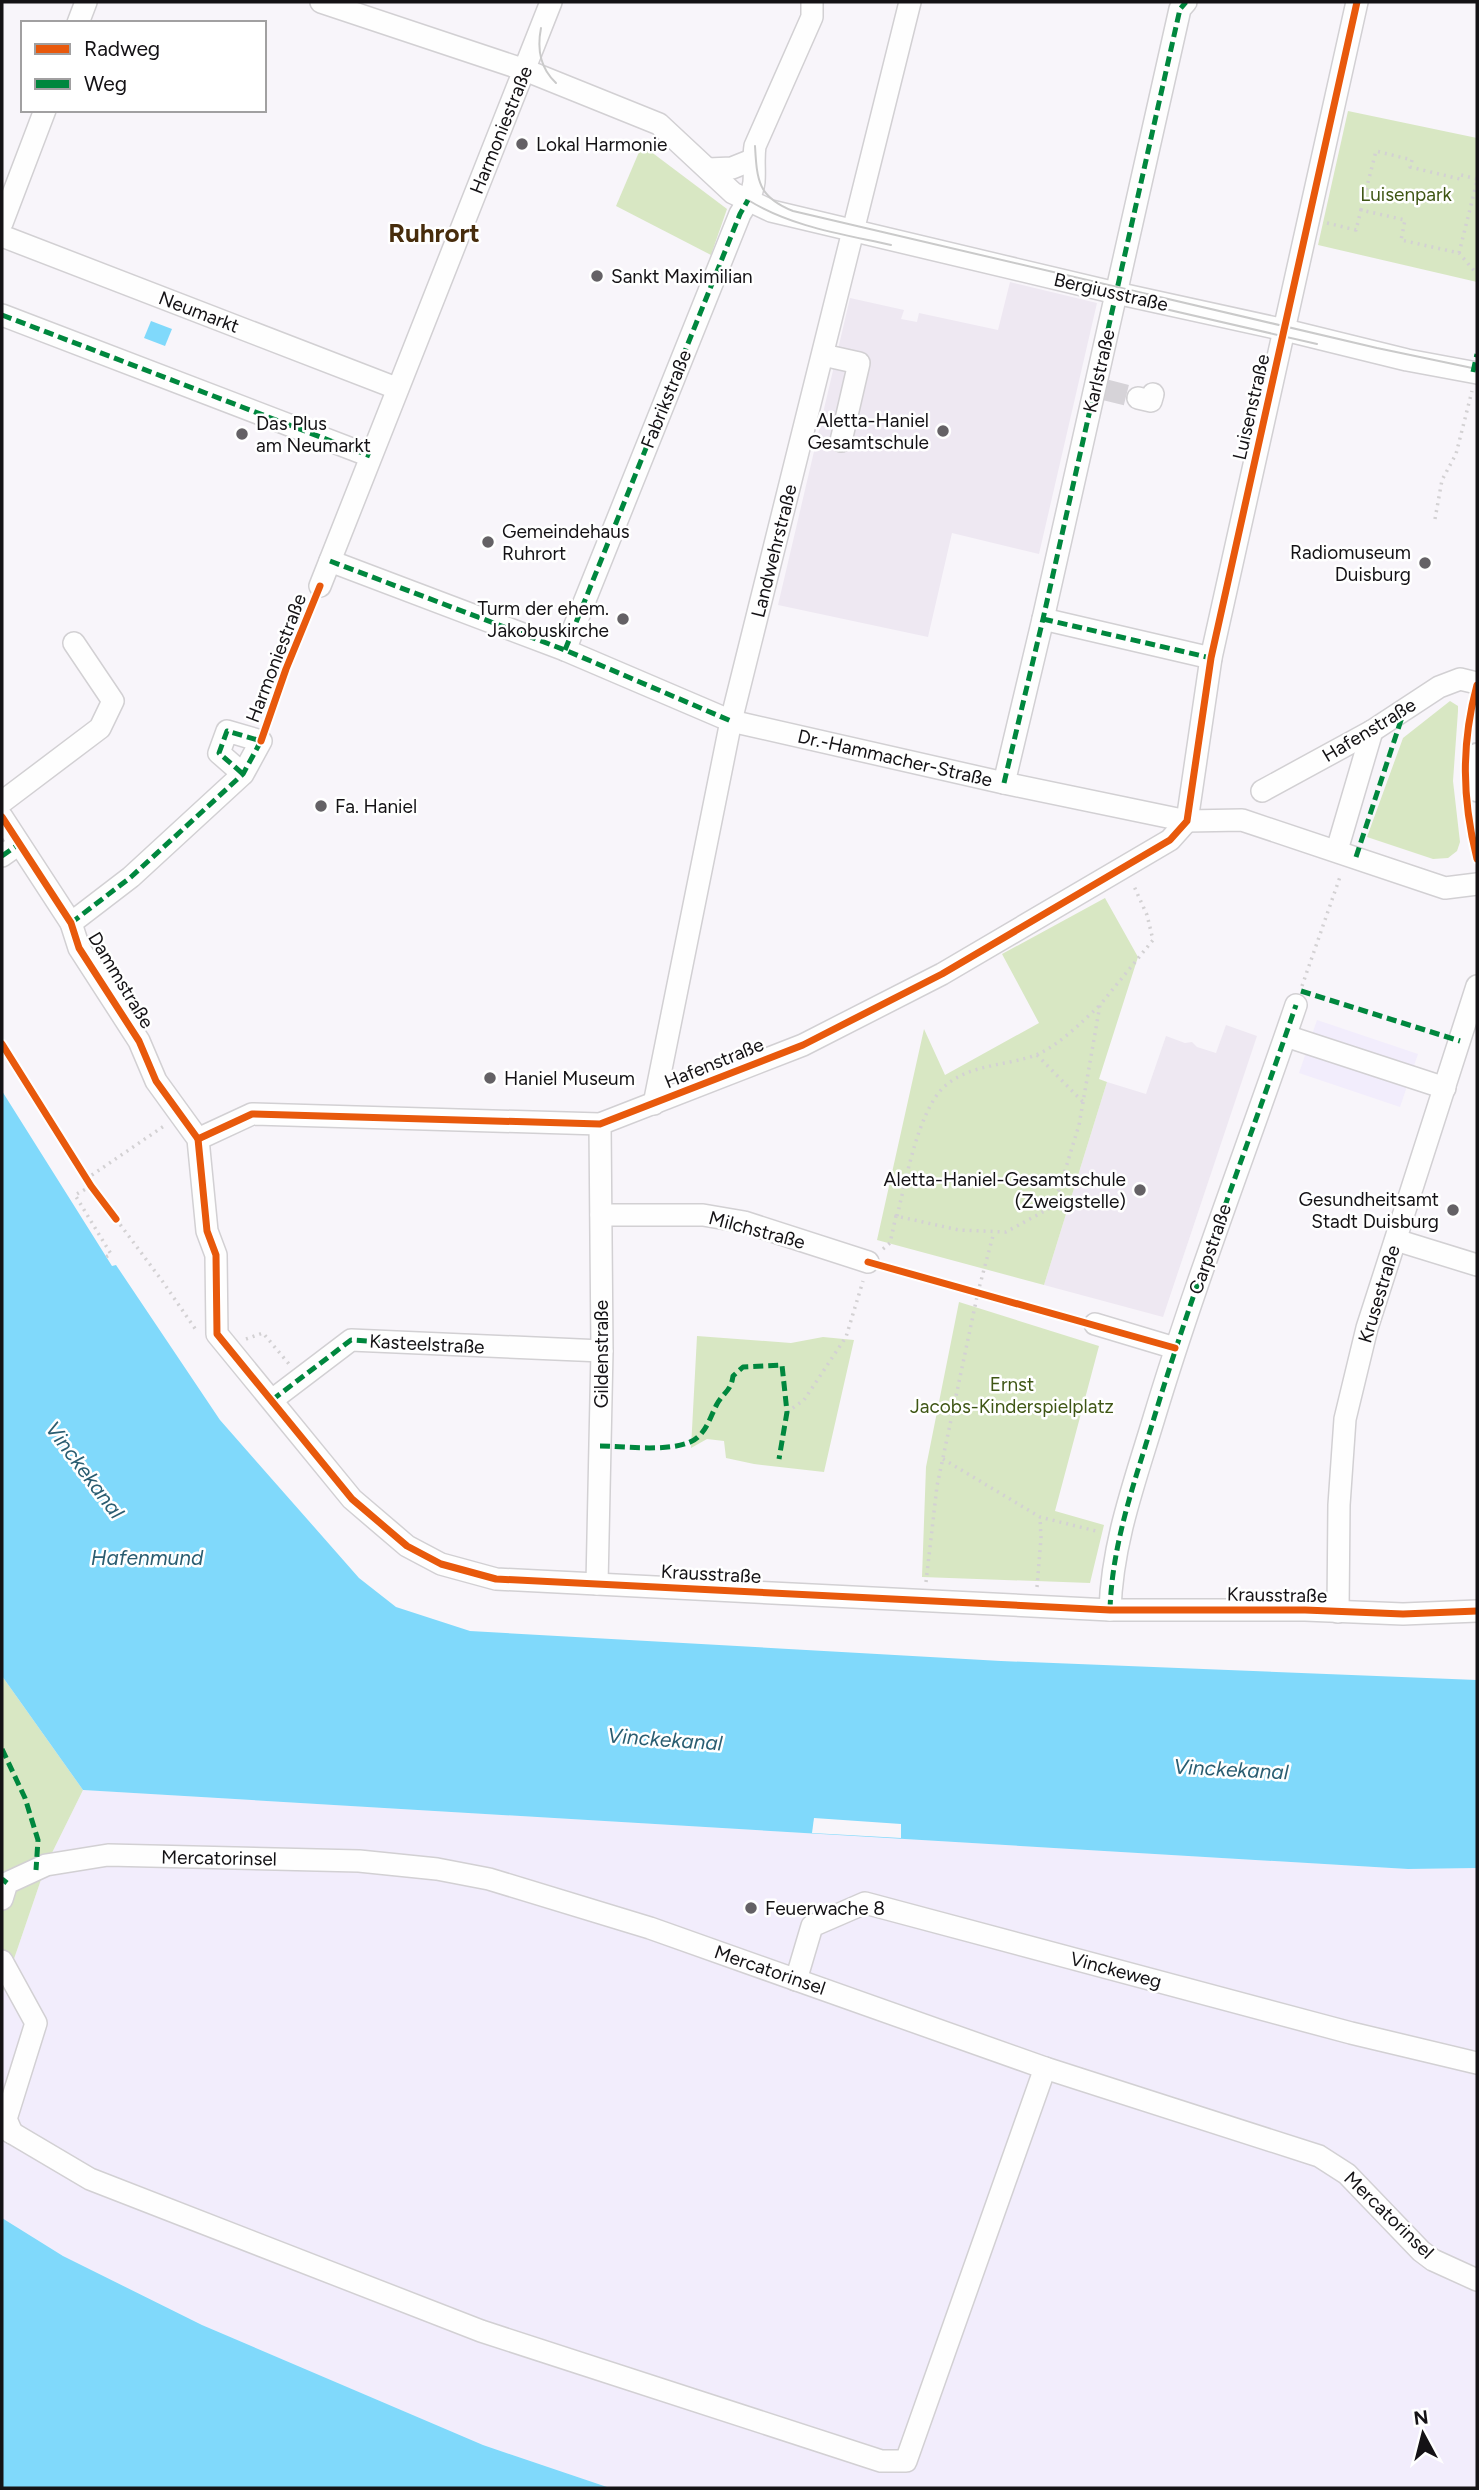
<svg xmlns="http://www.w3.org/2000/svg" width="1479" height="2490" viewBox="0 0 1479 2490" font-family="Figtree,sans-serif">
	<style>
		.industrial { fill: #f2edfc }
		.built { fill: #eee8f2 }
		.green { fill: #d8e7c3 }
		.water { fill: #80d9fb }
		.pier { fill: #f8f5fa }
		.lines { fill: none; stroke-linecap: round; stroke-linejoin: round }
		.minor-tunnel { stroke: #d6d3d8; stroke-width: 21; stroke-dasharray: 21 10; stroke-linecap: butt }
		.minor-casing { stroke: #d2d0d3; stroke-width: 24 }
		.major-casing { stroke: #d2d0d3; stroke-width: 30 }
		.path { stroke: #d3d1d3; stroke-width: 3.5; stroke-dasharray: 2 5; stroke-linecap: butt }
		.minor { stroke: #fefefe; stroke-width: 21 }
		.major { stroke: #fefefe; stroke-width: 26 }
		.tram { stroke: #cacaca; stroke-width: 2 }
		.quiet { stroke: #00873e; stroke-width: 5; stroke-dasharray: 10 5; stroke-linecap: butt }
		.cycleway-casing { stroke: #fff; stroke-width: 11 }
		.cycleway { stroke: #e8590c; stroke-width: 7 }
		.poi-dot { fill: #646165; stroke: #fff; stroke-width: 2.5 }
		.labels { text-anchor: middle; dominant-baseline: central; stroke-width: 5; stroke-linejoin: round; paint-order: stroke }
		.street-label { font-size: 19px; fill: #141215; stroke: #fff }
		.poi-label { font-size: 19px; fill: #141215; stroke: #fff; text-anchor: start }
		.park-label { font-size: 19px; fill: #3f5615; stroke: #fff }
		.water-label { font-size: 21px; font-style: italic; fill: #2a5d71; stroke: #fff }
		.district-label { font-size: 26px; font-weight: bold; fill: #472c0c; stroke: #fff }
	</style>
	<rect width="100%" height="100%" fill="#f8f5fa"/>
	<!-- industrial -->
	<g class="industrial">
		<path d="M1317,1020L1418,1054L1400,1107L1299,1073Z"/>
		<path d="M83,1790L1408,1869L1477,1868V2488H610L483,2445L202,2325L63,2256L2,2218V1994L46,1865Z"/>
	</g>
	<!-- built -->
	<g class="built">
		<path d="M1010,282L1097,303L1039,554L952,533L928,637L778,605L850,298L904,310L901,319L917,322L919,313L998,330Z"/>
		<path d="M1226,1025L1257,1036L1163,1317L1044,1285L1107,1082L1146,1094L1166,1036L1185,1043L1192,1042L1197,1047L1216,1053Z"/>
	</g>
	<!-- green -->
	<g class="green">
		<path d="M1348,111L1477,138V282L1318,245Z"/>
		<path d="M642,145L727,209L711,255L616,206Z"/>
		<path d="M1450,701L1458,706V711L1453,781L1460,842L1457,851L1448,858L1433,859L1367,837L1403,738Z"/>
		<path d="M1105,898L1138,957L1099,1079L1107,1082L1044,1285L877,1240L924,1029L945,1075L1039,1023L1002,954Z"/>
		<path d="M959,1302L1099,1346L1055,1511L1104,1525L1090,1583L922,1577L926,1467Z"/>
		<path d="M697,1336L791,1343L823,1337L854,1340L824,1472L754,1464L726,1458L724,1441L707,1439L691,1448Z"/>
		<path d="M2,1676L83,1790L46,1865L2,1994Z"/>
	</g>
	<!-- water -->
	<g class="water">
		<path d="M151,321L172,329L165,346L144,338Z"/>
		<path d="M2,1091L112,1266L116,1265L220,1420L359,1578L396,1607L470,1631L1001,1661L1477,1680V1868L1408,1869L83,1790L2,1676Z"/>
		<path d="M2,2218L63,2256L202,2325L483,2445L610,2488H2Z"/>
	</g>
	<!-- pier -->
	<path class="pier" d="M814,1818L901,1824V1838L812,1833Z"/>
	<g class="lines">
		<!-- minor-tunnel -->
		<path class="minor-tunnel" d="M1106,390L1138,398"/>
		<defs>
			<g id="minor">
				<path d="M321,2L525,70L659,124L733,193L771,211L1116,293L1285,330L1407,360L1477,373"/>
				<path d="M78,23L86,2"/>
				<path d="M708,169L732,168L752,160"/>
				<path d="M2,223L45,110"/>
				<path d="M2,236L396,388"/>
				<path d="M2,315L370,456"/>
				<path d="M823,355L859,363L841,441"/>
				<path d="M1138,398L1151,401L1153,394"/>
				<path d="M330,561L565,650L731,721L1004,783L1187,821L1242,820L1445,888L1477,884"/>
				<path d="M320,586L551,2"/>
				<path d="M1043,619L1211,658"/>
				<path d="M565,650L740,214C746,205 753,193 754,182C755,169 753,159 755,146L812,17V2"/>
				<path d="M1004,783L1043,619L1180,9L1186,2"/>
				<path d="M1262,791L1372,731L1439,687L1460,679L1477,683"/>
				<path d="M2,802L100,728L113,701L74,643"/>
				<path d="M2,817L71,923L79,948L139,1041L156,1081L198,1139L207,1231L216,1255L217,1334L352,1499L407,1546L441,1564L496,1579L1110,1610H1305L1403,1614L1477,1611"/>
				<path d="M1337,850L1372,731"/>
				<path d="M2,856L19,844"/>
				<path d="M71,923L131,877L243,774L261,741L227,731L219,753L243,774"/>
				<path d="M1286,1036L1445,1088"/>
				<path d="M654,1104L731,721L910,2"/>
				<path d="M198,1139L252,1114L600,1124L803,1045L942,974L1170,840L1187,821L1211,658L1357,2"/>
				<path d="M601,1215H703L744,1222L868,1262"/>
				<path d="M1396,1240L1477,1265"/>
				<path d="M1095,1324L1175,1348"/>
				<path d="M272,1400L351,1340L602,1351"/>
				<path d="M597,1584L602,1351L600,1124"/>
				<path d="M1110,1610C1112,1543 1135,1481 1154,1418C1196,1279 1249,1143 1296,1005"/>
				<path d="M1338,1612L1339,1505L1345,1419L1367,1328L1477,986"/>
				<path d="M2,1899L7,1883L46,1865L108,1855L359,1861L437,1869L489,1879L650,1928L1045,2068L1319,2156L1347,2174L1421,2251L1433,2260L1477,2280"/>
				<path d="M2,1961L36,2023L6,2119L12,2133"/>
				<path d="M796,1980L812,1926L865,1903L1351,2033L1477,2063"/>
				<path d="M2,2127L90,2179L481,2331L881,2461H906L1045,2068"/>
			</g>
			<path id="major" d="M1477,757V788"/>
		</defs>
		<!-- minor casing -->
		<use href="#minor" class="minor-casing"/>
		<!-- major casing -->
		<use href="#major" class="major-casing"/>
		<!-- path -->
		<g class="path">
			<path d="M1361,210L1376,151L1412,160L1410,167L1460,179L1461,175L1477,179"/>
			<path d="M1327,223L1356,230L1361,210L1405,220L1401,240L1459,253L1477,274"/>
			<path d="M1459,253L1477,181"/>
			<path d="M1435,519L1442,480L1456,454L1472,391"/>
			<path d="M1302,986L1341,874"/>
			<path d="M1037,1055L1084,1103"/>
			<path d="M86,1179L164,1126"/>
			<path d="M91,1186L75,1195L111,1254L106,1257"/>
			<path d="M897,1216C906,1181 918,1110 945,1086C970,1064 1006,1066 1036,1055C1058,1046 1082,1022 1099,1006"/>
			<path d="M116,1219L163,1282L196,1330"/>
			<path d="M883,1249L890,1243L896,1216L959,1230L1006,1232L1050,1208L1059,1190L1079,1125L1100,1005L1153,940L1147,915L1133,884"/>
			<path d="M246,1339L263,1333L289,1364"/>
			<path d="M787,1412L804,1400L846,1337L863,1281"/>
			<path d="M943,1459L1040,1517L1100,1532"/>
			<path d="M926,1582L937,1486L978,1292L994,1232"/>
			<path d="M1037,1587L1041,1538L1040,1518"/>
		</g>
		<!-- minor -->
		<use href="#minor" class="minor"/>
		<!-- major -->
		<use href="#major" class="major"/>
		<!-- tram -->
		<g class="tram">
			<path d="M541,28C537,48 540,68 556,83"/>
			<path d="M755,146C757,181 758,197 793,211L1377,348L1477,369"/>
			<path d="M748,200C792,227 842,234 891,245"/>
			<path d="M1126,300L1317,344"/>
		</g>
		<!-- quiet -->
		<g class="quiet">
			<path d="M2,315L370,456"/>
			<path d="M1473,372L1477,354"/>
			<path d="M330,561L565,650L731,721"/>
			<path d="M1043,619L1211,658"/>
			<path d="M565,650L740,214L748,200"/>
			<path d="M1004,783L1043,619L1180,9L1186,2"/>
			<path d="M2,856L19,844"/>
			<path d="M1356,857L1404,711"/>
			<path d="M71,923L131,877L243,774L261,741L227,731L219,753L243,774"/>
			<path d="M1301,991L1460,1041"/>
			<path d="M272,1400L351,1340L417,1344"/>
			<path d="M600,1446C623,1446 680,1454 698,1437C708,1428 711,1415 717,1404C724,1392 731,1391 733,1376L743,1367L782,1365L787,1412L779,1459"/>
			<path d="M1110,1610C1112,1543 1135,1481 1154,1418C1196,1279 1249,1143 1296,1005"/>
			<path d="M2,1749L25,1798L38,1840L36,1870"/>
			<path d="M2,1879L7,1883"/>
		</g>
		<defs>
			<g id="cycleway">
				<path d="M1477,685C1461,744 1462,799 1477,859"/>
				<path d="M261,741L286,669L320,586"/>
				<path d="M2,817L71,923L79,948L139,1041L156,1081L198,1139L207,1231L216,1255L217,1334L352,1499L407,1546L441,1564L496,1579L1110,1610H1305L1403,1614L1477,1611"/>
				<path d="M2,1044L91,1186L116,1219"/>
				<path d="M198,1139L252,1114L600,1124L803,1045L942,974L1170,840L1187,821L1211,658L1357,2"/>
				<path d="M868,1262L1175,1348"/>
			</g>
		</defs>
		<!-- cycleway casing -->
		<use href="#cycleway" class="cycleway-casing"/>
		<!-- cycleway -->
		<use href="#cycleway" class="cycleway"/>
	</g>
	<!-- markers -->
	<g class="poi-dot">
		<circle cx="522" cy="144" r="7"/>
		<circle cx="597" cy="276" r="7"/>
		<circle cx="943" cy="431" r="7"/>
		<circle cx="242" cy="434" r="7"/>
		<circle cx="488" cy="542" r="7"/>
		<circle cx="1425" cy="563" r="7"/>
		<circle cx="623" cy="619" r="7"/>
		<circle cx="321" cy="806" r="7"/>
		<circle cx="490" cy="1078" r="7"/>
		<circle cx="1140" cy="1190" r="7"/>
		<circle cx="1453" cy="1210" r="7"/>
		<circle cx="751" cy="1908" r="7"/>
	</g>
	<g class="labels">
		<!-- street labels -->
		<g class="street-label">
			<text transform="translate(501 130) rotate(-68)">Harmoniestraße</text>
			<text transform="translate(1111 292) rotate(13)">Bergiusstraße</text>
			<text transform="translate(199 312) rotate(21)">Neumarkt</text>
			<text transform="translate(1099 371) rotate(-77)">Karlstraße</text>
			<text transform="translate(666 399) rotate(-68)">Fabrikstraße</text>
			<text transform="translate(1251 407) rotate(-77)">Luisenstraße</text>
			<text transform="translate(774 551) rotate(-76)">Landwehrstraße</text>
			<text transform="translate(276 658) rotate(-69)">Harmoniestraße</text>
			<text transform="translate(1369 730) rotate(-31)">Hafenstraße</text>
			<text transform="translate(895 758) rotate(13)">Dr.-Hammacher-Straße</text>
			<text transform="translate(121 980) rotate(59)">Dammstraße</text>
			<text transform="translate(714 1063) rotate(-22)">Hafenstraße</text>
			<text transform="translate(757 1230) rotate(15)">Milchstraße</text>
			<text transform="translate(1210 1249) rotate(-71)">Carpstraße</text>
			<text transform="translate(1379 1294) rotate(-73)">Krusestraße</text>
			<text transform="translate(427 1344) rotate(3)">Kasteelstraße</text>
			<text transform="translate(601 1354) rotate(-90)">Gildenstraße</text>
			<text transform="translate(711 1574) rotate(3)">Krausstraße</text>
			<text transform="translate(1277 1595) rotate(1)">Krausstraße</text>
			<text transform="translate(219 1858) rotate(1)">Mercatorinsel</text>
			<text transform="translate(770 1970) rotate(19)">Mercatorinsel</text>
			<text transform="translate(1116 1970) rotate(15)">Vinckeweg</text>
			<text transform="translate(1389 2215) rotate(44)">Mercatorinsel</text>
		</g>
		<!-- poi labels -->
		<g class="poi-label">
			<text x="536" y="144">Lokal Harmonie</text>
			<text x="611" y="276">Sankt Maximilian</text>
			<text x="929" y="420" text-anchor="end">Aletta-Haniel<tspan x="929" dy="22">Gesamtschule</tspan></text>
			<text x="256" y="423">Das Plus<tspan x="256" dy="22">am Neumarkt</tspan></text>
			<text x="502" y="531">Gemeindehaus<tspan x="502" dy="22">Ruhrort</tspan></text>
			<text x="1411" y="552" text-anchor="end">Radiomuseum<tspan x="1411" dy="22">Duisburg</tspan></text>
			<text x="609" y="608" text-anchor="end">Turm der ehem.<tspan x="609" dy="22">Jakobuskirche</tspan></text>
			<text x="335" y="806">Fa. Haniel</text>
			<text x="504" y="1078">Haniel Museum</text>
			<text x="1126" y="1179" text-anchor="end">Aletta-Haniel-Gesamtschule<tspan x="1126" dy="22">(Zweigstelle)</tspan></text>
			<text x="1439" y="1199" text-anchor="end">Gesundheitsamt<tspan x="1439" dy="22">Stadt Duisburg</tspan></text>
			<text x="765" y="1908">Feuerwache 8</text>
		</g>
		<!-- park labels -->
		<g class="park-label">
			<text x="1406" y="194">Luisenpark</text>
			<text x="1012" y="1384">Ernst<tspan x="1012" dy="22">Jacobs-Kinderspielplatz</tspan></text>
		</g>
		<!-- water labels -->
		<g class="water-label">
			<text transform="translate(85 1470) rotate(53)">Vinckekanal</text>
			<text x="147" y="1557">Hafenmund</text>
			<text transform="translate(665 1739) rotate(4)">Vinckekanal</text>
			<text transform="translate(1231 1769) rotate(3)">Vinckekanal</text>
		</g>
		<!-- district labels -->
		<g class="district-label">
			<text x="434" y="233">Ruhrort</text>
		</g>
	</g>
	<!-- border -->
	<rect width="1479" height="2490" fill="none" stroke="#141215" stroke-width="7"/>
	<!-- legend -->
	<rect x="21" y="21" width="245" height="91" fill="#ffffff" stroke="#a1a0a1" stroke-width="2"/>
	<rect x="35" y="44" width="35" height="10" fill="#e8590c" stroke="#a1a0a1" stroke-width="2"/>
	<text x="84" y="56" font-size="21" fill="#141215">Radweg</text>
	<rect x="35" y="79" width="35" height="10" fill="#00873e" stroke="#a1a0a1" stroke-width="2"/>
	<text x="84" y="91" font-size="21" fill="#141215">Weg</text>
	<!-- north arrow -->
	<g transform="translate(1423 2434) rotate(353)" stroke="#ffffff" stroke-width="5" paint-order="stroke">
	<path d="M0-5L12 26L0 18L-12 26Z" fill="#141215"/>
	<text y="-10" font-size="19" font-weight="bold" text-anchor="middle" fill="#141215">N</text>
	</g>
</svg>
